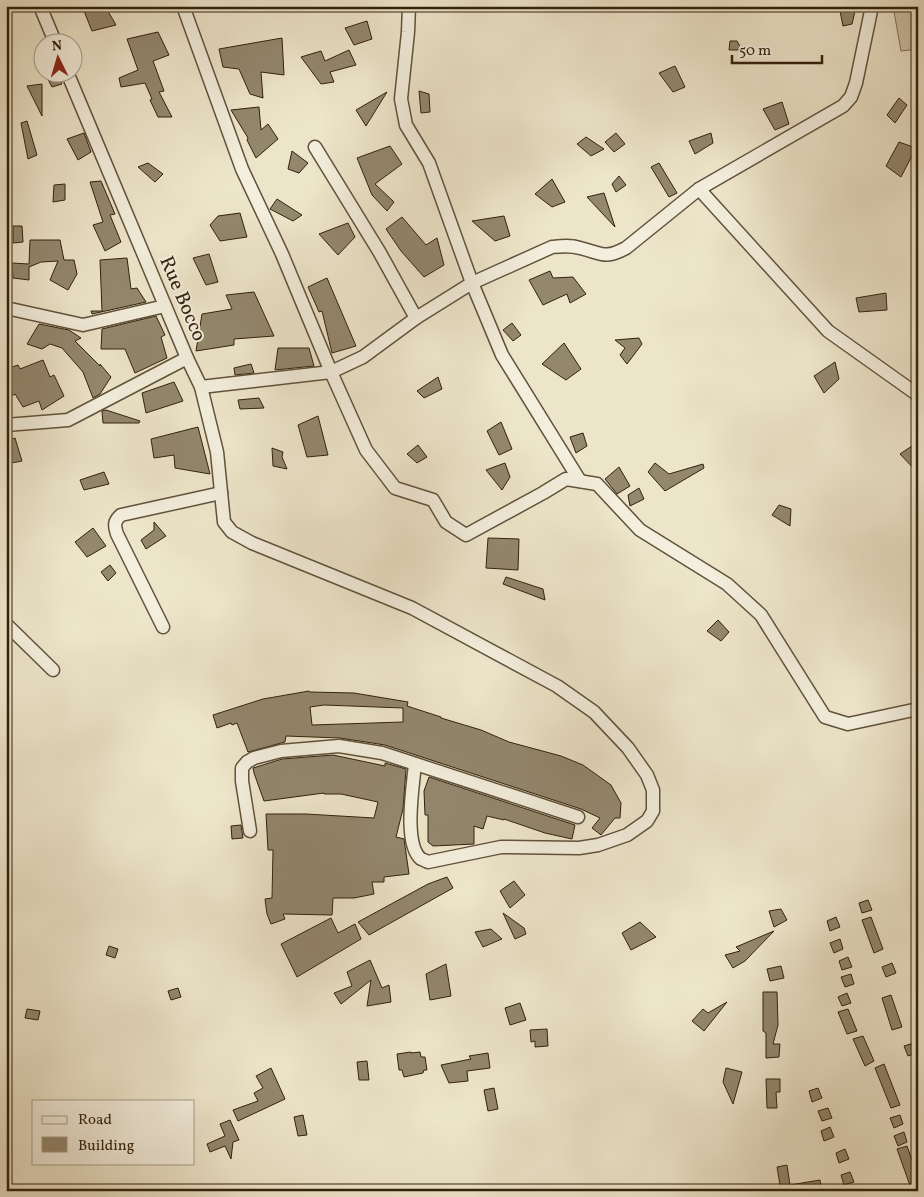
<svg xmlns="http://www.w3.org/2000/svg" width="924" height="1197" viewBox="0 0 924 1197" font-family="Vollkorn,serif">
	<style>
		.green { fill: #cdc4aa; stroke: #80725a }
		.building { fill: #93876e; stroke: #32210b; fill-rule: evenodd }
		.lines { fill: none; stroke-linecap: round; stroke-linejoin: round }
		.street-casing { stroke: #61523b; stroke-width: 15 }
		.street { stroke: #f3eedd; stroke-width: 12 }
		.labels { text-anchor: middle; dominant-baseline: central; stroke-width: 4; stroke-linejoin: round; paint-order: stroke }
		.street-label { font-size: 20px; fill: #32210b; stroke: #f3eedd }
	</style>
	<rect width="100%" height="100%" fill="#ede5ca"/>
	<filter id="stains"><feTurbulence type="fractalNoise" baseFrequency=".004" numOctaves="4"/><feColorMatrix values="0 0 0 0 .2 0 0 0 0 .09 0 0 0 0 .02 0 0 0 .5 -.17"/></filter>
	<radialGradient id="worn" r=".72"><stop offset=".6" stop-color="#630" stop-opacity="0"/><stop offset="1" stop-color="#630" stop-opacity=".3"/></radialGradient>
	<!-- green -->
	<path class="green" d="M893,6H918V49L901,51Z"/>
	<!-- building -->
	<g class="building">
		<path d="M82,6H105L116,25L92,31Z"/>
		<path d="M840,11H855L852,24L843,26Z"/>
		<path d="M367,21L372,39L354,45L345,28Z"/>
		<path d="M158,32L169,55L153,61L164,91L159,92L172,117H158L150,100L152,99L145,83L121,87L119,78L138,70L127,39Z"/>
		<path d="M282,38L284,75L261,72L263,98L250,94L239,69L223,67L219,49Z"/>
		<path d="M730,41H737L742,50H729Z"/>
		<path d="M349,50L356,65L330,72L334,82L321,84L301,57L321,51L325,61Z"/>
		<path d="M675,66L685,87L673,92L659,73Z"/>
		<path d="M44,72H56L62,84L52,87Z"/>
		<path d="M42,84V116L27,86Z"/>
		<path d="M419,91L429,94L430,112L421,113Z"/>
		<path d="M387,92L366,126L356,110Z"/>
		<path d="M899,98L907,105L895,123L887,115Z"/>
		<path d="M782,102L789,124L775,130L763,109Z"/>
		<path d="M259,107L261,130L268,124L278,139L256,158L247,140L248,138L231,110Z"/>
		<path d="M27,121L37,155L28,159L21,123Z"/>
		<path d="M84,133L91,152L78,160L67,139Z"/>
		<path d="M616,133L625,144L614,152L605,142Z"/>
		<path d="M711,133L713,143L695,154L689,141Z"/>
		<path d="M586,137L604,149L591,156L577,144Z"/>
		<path d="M899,142L916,148L901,177L886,166Z"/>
		<path d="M390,146L402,164L375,184L394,202L387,211L372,195L357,158Z"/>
		<path d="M292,151L308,163L299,173L288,169Z"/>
		<path d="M148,163L163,174L155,182L138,167Z"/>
		<path d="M659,163L677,193L669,197L651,167Z"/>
		<path d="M619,176L626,185L616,192L612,184Z"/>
		<path d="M552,179L565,202L552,207L535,194Z"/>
		<path d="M101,181L115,214L110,215L121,242L105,251L93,225L103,222L90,182Z"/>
		<path d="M65,184V200L53,202L54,185Z"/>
		<path d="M604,193L615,227L587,197Z"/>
		<path d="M277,199L302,215L293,221L270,209Z"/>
		<path d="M240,213L247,237L220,241L210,225L218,216Z"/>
		<path d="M504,216L510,236L495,241L472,221Z"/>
		<path d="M402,217L426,245L437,238L444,265L424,277L401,251L386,229Z"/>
		<path d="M348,223L355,237L338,255L319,234Z"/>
		<path d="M13,226H22L23,242L13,243Z"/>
		<path d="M30,240H60L64,260H74L77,274L68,290L50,280L58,261L41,262L29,267V280L13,278L12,263L29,264Z"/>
		<path d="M209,254L218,282L206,285L193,258Z"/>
		<path d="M127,258L131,289L137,288L146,302L92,314L91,311H102L100,260Z"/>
		<path d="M550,271L553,278L573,277L586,294L570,303L567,294L543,305L529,280Z"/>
		<path d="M327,278L356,346L332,353L322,311L319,312L308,287Z"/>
		<path d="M254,292L274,336L234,339V345L196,351L202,314L232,309L226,295Z"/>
		<path d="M886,293L887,310L859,312L856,298Z"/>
		<path d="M156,316L165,335L161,337L167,358L135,373L125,349H101L102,329Z"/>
		<path d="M512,323L521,335L513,341L503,330Z"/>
		<path d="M39,324L69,330L81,338L75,341L100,366V364L111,377L100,394L93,398L83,372L62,348L50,344L42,349L27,344Z"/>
		<path d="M639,338L642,344L627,364L620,355L625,348L615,340Z"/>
		<path d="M564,343L581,369L566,380L542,364Z"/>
		<path d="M278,348H309L314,366L275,370Z"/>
		<path d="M43,360L50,377L54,375L64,396L42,410L39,401L23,407L15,394L12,396L6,384V369L18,365L20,369Z"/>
		<path d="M835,362L839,379L824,393L814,376Z"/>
		<path d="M251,364L254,373L235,375L234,368Z"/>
		<path d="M438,377L442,389L424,398L417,391Z"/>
		<path d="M174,382L183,401L146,413L142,393Z"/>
		<path d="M259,398L264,408L240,409L238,400Z"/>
		<path d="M106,410L140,421L139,423H103L102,411Z"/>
		<path d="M318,416L328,455L307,457L298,425Z"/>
		<path d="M501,422L512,449L499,455L487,431Z"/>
		<path d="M198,427L210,474L175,468L174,455L154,458L151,439Z"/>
		<path d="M583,433L587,446L576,453L570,437Z"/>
		<path d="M15,438L22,461L6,464V441Z"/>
		<path d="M918,442V473L900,454Z"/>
		<path d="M418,445L427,457L417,463L407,454Z"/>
		<path d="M272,448L283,452L282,457L287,469L273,466Z"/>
		<path d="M505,463L510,477L502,490L486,470Z"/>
		<path d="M655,463L669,474L703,464L704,468L665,491L648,472Z"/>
		<path d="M619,467L630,486L617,494L605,479Z"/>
		<path d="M104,472L109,484L84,490L80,480Z"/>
		<path d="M639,488L644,499L630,506L628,495Z"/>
		<path d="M779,505L791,509L790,526L772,515Z"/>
		<path d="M154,522L166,536L146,549L141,540L154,530Z"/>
		<path d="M93,528L106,546L87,557L75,542Z"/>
		<path d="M488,538L519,539L518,570L486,568Z"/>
		<path d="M110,565L116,573L108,581L101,572Z"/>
		<path d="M506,577L543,589L545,600L503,584Z"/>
		<path d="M718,620L729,632L721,641L707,631Z"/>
		<path d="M309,691L310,692L354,693L408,702L407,706L441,717V718L481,730L509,742L561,756L583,765L611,785L621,803L620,818H615L601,835L592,828L600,818L581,809L385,745L340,738L286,736L285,742L248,752L237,723L232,725L231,723L217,728L213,715L263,699ZM324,705L403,708V722L312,725L310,707Z"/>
		<path d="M333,755L385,766V763L406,769L403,809L396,837L404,839L409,874L384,877V882H372L374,894L354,898H333L332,915L283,914L285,919L271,924L267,914L265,899L272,898L273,850H268L266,814H306L374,818L378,802L341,794H324V793L264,801L254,773L253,768L282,759Z"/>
		<path d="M429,777L575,825L572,839L545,833L504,819V820L487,816L483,829L474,826V844L433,846L428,842V815H425L424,791Z"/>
		<path d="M241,825L243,838L232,839L231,826Z"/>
		<path d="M447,877L453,888L369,935L358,922L428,884Z"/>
		<path d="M514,881L525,895L510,908L500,891Z"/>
		<path d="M868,900L872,910L862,913L859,903Z"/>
		<path d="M781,909L787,920L774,927L769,911Z"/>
		<path d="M503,913L524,928L526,934L515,939Z"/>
		<path d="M836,917L840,927L830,931L827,921Z"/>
		<path d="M871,917L883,949L874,953L862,920Z"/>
		<path d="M331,918L338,933L355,924L361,939L297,977L281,944Z"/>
		<path d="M640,922L656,937L631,950L622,933Z"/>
		<path d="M491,929L502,939L483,947L475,932Z"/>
		<path d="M774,931L745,961L733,968L725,955L740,951L736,947Z"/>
		<path d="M840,939L843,949L834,953L830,943Z"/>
		<path d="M109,946L118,949L115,958L106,955Z"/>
		<path d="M848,957L852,967L842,970L839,961Z"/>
		<path d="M370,960L382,988L389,985L391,1002L367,1006L371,980L341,1004L334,993L352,986L347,972Z"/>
		<path d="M892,963L896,973L886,977L882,967Z"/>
		<path d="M446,964L451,996L430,1000L426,974Z"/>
		<path d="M781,966L784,978L770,981L767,969Z"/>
		<path d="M851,974L854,984L845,987L841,977Z"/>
		<path d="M178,988L181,997L171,1000L168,991Z"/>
		<path d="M763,992H777L778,1025L773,1044H780L779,1057L766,1058V1033L763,1031Z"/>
		<path d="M847,993L851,1003L842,1006L838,997Z"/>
		<path d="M891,995L902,1027L892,1030L882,998Z"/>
		<path d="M727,1002L704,1031L692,1021L703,1009L708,1013Z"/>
		<path d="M520,1003L526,1020L510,1025L505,1008Z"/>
		<path d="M27,1009L40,1011L38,1020L25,1018Z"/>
		<path d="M848,1009L857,1031L847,1034L838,1012Z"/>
		<path d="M547,1029L548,1046L535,1047V1041L531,1042L530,1030Z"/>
		<path d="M863,1036L874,1061L865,1066L853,1039Z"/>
		<path d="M914,1043L917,1053L908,1056L904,1046Z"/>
		<path d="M411,1052V1053L420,1052L421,1057H425L427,1070H424L423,1073L404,1077L402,1070H399L397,1054Z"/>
		<path d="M488,1053L490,1068L467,1071L468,1081L449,1083L441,1065L471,1059L469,1056Z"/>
		<path d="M367,1061L369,1080H359L357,1062Z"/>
		<path d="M884,1064L900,1105L891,1108L875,1068Z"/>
		<path d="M271,1068L285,1099L238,1121L233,1110L258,1101L254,1093L263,1088L256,1076Z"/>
		<path d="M726,1068L742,1072L733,1104L723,1082Z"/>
		<path d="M766,1079H780V1092H776L777,1108H767Z"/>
		<path d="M494,1088L498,1109L488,1111L484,1090Z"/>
		<path d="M818,1088L822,1098L812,1102L809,1091Z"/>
		<path d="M828,1108L832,1118L822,1121L818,1111Z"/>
		<path d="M303,1115L307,1135L298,1136L294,1117Z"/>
		<path d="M900,1115L903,1124L894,1128L890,1118Z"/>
		<path d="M230,1120L239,1140L233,1142L231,1159L225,1146L210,1152L207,1144L225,1136L220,1124Z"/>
		<path d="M830,1127L834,1137L824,1141L821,1131Z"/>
		<path d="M904,1132L907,1142L898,1146L894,1136Z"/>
		<path d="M907,1146L918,1177V1191H912L897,1149Z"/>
		<path d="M845,1149L849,1159L839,1163L836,1153Z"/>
		<path d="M787,1165L790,1185L820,1180L822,1191H781L777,1167Z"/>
		<path d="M850,1172L854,1182L844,1185L841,1175Z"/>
	</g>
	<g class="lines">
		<defs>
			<g id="street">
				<path d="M40,6L55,42"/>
				<path d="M183,6L242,169L282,254L331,372L366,450L395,488L433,500L446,522L466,535L543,493L566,479L597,484L640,530L727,584L761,615L825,717L848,724L918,709"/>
				<path d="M409,6L408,32L401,99L406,125L429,163L472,283L502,355L580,481"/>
				<path d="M67,72L187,358L201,387L217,452L224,522L232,532L252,543L412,608L557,686L594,712L628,748L647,775L653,790V811L647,821L627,835L598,845L579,848L501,847L428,862C428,862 422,859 421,859C403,844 413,786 415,764"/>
				<path d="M315,147L380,253L416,318"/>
				<path d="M699,189L828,331L918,395"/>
				<path d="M6,308L83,325L165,306"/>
				<path d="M201,387L331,372L363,357L416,318L472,283L552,247C562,246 570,245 580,248C602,253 603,260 626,248L699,189L843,106L851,97L856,83L872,6"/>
				<path d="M6,425L68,420L187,358"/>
				<path d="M6,624L53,670"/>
				<path d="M163,627L117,534C114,525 114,521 121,515L221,493"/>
				<path d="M250,831L242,781V768L247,762L254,758L281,751L339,746L382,753L578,817"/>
			</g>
		</defs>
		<!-- street casing -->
		<use href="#street" class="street-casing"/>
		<!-- street -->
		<use href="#street" class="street"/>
	</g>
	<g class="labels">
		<!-- street labels -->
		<g class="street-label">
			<text transform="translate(182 299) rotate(67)">Rue Bocco</text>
		</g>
	</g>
	<!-- margin -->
	<rect width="924" height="1197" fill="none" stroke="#ede5ca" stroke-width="25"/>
	<rect x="8" y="8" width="909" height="1182" fill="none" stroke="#32210b" stroke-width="2.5"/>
	<rect x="12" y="12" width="899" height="1172" fill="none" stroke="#32210b"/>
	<!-- legend -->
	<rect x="32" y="1100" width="162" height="65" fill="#f3eedd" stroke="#a69c89"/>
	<rect x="42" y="1116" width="25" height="8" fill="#f3eedd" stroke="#a69c89"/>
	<text x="78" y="1124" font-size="15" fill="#32210b">Road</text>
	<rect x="42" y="1137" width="25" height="15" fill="#93876e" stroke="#a69c89"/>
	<text x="78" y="1150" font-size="15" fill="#32210b">Building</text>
	<!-- north arrow -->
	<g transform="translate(58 58) rotate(355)"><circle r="24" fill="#f3eedd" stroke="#a69c89"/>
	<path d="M0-4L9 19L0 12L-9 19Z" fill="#8f2418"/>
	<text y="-8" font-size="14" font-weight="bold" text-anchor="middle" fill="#32210b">N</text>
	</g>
	<!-- scale -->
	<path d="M732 55v8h90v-8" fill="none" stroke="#32210b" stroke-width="2.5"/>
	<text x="739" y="55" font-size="15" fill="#32210b" stroke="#f3eedd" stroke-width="4" paint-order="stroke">50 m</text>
	<rect width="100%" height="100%" filter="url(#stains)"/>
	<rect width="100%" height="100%" fill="url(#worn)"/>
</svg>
